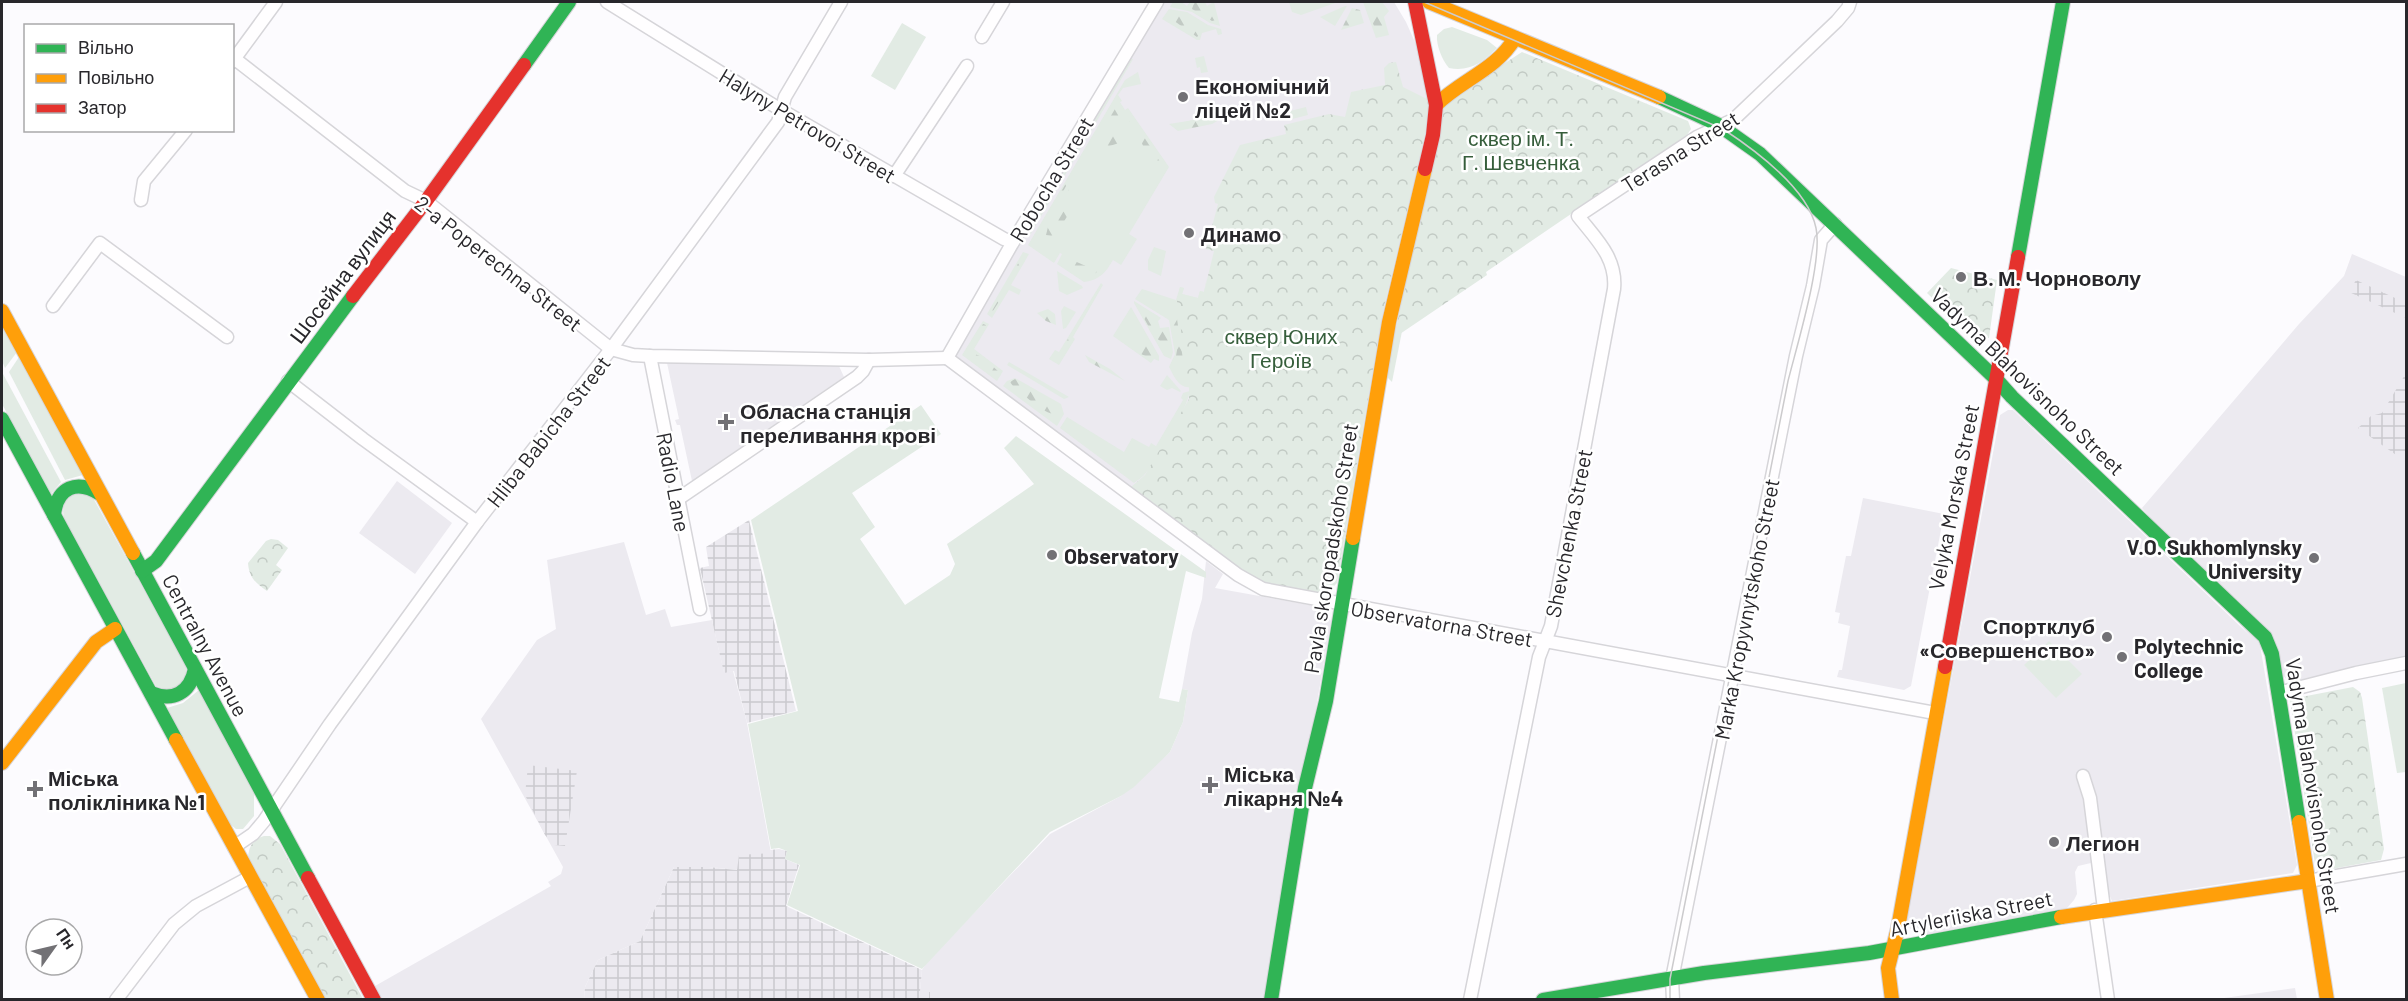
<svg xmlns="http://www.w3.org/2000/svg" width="2408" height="1001" viewBox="0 0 2408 1001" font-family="Barlow,sans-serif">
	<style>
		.built { fill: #eceaf0 }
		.industrial { fill: url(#industrial-grid) }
		.green { fill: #e2ebe4 }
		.forest { fill: url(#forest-firs) }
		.park { fill: url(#park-crowns) }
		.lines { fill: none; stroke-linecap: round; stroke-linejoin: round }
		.street-casing { stroke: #d6d5d9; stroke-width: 15 }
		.fast-casing { stroke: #d6d5d9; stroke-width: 16 }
		.slow-casing { stroke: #d6d5d9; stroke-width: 16 }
		.jam-casing { stroke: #d6d5d9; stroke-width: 16 }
		.street { stroke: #fffeff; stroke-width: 12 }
		.fast { stroke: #30b455; stroke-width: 14 }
		.slow { stroke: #ff9f0a; stroke-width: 14 }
		.jam { stroke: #e5322d; stroke-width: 14 }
		.tram { stroke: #cccbcd; stroke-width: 1.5 }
		.poi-dot { fill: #727175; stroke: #fff; stroke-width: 2 }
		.labels { text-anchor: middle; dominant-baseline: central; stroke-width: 5; stroke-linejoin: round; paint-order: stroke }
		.poi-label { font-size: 21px; font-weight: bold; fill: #28272b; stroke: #fff; text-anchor: start }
		.street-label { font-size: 21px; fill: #28272b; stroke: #fff }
		.park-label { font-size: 21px; fill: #365e3b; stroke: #fff }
	</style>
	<defs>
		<pattern id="industrial-grid" width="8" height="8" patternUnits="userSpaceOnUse" patternTransform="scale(1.5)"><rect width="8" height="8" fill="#eceaf0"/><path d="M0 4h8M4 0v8" fill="none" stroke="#cac9ce"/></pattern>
		<pattern id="forest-firs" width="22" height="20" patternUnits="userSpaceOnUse" patternTransform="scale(1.5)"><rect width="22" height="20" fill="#e2ebe4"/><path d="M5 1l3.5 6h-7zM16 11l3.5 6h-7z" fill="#c2cac4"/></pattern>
		<pattern id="park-crowns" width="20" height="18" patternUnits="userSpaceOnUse" patternTransform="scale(1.5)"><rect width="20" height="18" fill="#e2ebe4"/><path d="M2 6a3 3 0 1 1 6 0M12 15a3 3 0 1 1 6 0" fill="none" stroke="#c2cac4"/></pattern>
	</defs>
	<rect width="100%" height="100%" fill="#fcfbfe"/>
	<!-- built -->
	<g class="built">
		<path d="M1162,2H1394L1406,22L1422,58L1428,89L1421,153L1385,302L1333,588L1326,593L1269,584L1242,570L955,355L957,349Z"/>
		<path d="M2352,254L2406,277V661L2292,683L2287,680L2142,508L2299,324L2344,276Z"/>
		<path d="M667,363L839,366L844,377L692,481L680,425H677L675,420L679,419Z"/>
		<path d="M2008,410H2013L2260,645L2297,865L2293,873L2112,901L2094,860L2091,863L2078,866L2075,872L2077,894L2074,900L2067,908L1922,935L1914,933L1910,928L1907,920L2000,415Z"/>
		<path d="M397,481L452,523L415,574L359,533Z"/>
		<path d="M1863,498L1944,514L1911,686L1904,690L1837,677L1839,670H1842L1850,626L1838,623L1840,613L1835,612L1846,556H1851Z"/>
		<path d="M624,542L646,615L665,609L671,627L712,620L724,672L733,671L747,723L771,853L738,870L709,867H674L640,941L598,960L585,987L584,999H382L375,986L551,886L548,882L561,874L563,867L481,719L537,640L556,629L547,560Z"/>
		<path d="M1206,561L1223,574L1215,588L1315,606L1325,611L1331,621L1266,999L923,1000L930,999L920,992L922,970L927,962L1050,834L1121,796L1170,752L1183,722L1188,690L1182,689L1192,633L1202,599Z"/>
		<path d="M2295,988L2297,999H2217Z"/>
	</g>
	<!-- industrial -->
	<g class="industrial">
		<path d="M2356,280L2406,303V318L2349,292Z"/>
		<path d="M2406,373V462L2358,428L2371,416L2382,413Z"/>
		<path d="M749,520L796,711L747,723L734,671L724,673L700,568L709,566L706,547Z"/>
		<path d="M528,765L577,771L565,846L554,845L545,835L525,795Z"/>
		<path d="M779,849L787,851L785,859L799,865L786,906L922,970L920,992H930V999H584L585,987L598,960L640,941L674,867H709L737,870L739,855L771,853L770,850Z"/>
	</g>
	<!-- green -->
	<g class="green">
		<path d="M1173,2H1181L1187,6L1190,2H1205L1207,6L1214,2L1220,26L1210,23L1192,12L1170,7Z"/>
		<path d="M1289,2H1338L1301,15L1292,12Z"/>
		<path d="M1363,2H1382L1389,11L1384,17L1389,35L1376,38Z"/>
		<path d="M1169,9L1187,12L1208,25L1221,29L1222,34L1218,35L1216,29L1202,33L1200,40H1197L1162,19Z"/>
		<path d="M902,23L926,37L895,90L871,76Z"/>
		<path d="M1452,27L1487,40L1497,48C1483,62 1470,72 1449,68C1442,60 1436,45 1437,35L1444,29Z"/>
		<path d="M1204,56L1208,72L1201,73L1200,67L1197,68L1195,58Z"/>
		<path d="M1129,58L1133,59L1030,235L1026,231Z"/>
		<path d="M1138,72L1141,84L1123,88L1118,95L1122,101L1120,102L1125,110L1128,108L1169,167L1129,234L1137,239L1121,265L1113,260C1106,272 1100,280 1084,282L1057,264L1062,254L1060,253L1054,263L1028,245L1125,80Z"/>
		<path d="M1306,107L1308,115L1288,120L1286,112Z"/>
		<path d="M1218,111L1219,120L1212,124L1178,131L1169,124L1194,120L1196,116Z"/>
		<path d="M1154,247L1166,251L1161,276L1148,270V260Z"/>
		<path d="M1023,252L1029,254L1011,285L1021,290L1019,295L1009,290L992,318L987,314Z"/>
		<path d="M1057,271L1082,286L1083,288L1067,295L1059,291Z"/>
		<path d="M1207,277L1191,387C1179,389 1174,376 1169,367L1175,354L1169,320L1135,299L1142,289L1176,300L1180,287L1184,288L1182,294L1198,298L1200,291L1204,292Z"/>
		<path d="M1101,283L1103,285L1073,337L1075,339L1059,365L1049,359L1055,350L1059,352Z"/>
		<path d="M1134,301L1161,318L1158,321L1160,328L1169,327L1173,352L1171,359L1164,356L1134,303Z"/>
		<path d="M1064,306L1076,312L1066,328L1063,329L1061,311Z"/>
		<path d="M1131,307L1159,356V361L1154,359L1151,363L1113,336Z"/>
		<path d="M983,321L989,324L974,349L1003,371L997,381L962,355Z"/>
		<path d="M1404,321L1392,382L1387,377L1396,327Z"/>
		<path d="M2,324L17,352L5,368L2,361Z"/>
		<path d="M19,357L83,475L65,480L9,372Z"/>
		<path d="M1009,362L1069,397L1064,399L1007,365Z"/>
		<path d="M2,372L61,482L51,494L2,404Z"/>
		<path d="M1167,375L1181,391L1180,392L1172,388L1167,390L1160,386Z"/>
		<path d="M1015,378L1061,404L1064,414L1057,426L1003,386L1007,381Z"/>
		<path d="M1190,391C1187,408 1157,462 1145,474C1142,478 1137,480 1134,483L1060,428L1067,417L1124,452L1132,438L1149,447L1151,443L1156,446L1183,400L1181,398L1183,393Z"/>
		<path d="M921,405L941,434L852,493L875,527L860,539L905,605L950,575L955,564L947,544L1034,484L1004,448L1016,436L1206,572V578L1186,571L1159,698L1179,702L1182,689L1188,690L1183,722L1170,752L1134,787L1121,796L1050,832L922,969L787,905L800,865L785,859L787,851L779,848L771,849L748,724L798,711L751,520Z"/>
		<path d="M78,493L92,496L186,666V675L180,686L168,690L156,686L64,518C61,505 66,497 78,493Z"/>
		<path d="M2049,641L2082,674L2056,698L2024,665Z"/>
		<path d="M2406,683V772L2397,773L2382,688Z"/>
		<path d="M199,690L254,792V816L243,829H236L230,824L167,708L183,703Z"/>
	</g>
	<!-- forest -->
	<g class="forest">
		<path d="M1194,2H1202L1203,6L1213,8L1216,20L1212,21L1192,9Z"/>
		<path d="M1365,2H1380L1385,9L1382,21L1384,33L1377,34Z"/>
		<path d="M1347,6L1335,26L1320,17L1345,6Z"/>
		<path d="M1352,8L1360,10L1364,23L1341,30Z"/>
		<path d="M1170,13L1190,17L1207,26L1197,37L1170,18Z"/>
		<path d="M1118,104L1137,123L1139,132L1131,121C1121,123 1120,134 1119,143L1097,150L1093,148L1094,144Z"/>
		<path d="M1216,113L1217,120C1208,126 1181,132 1171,125C1188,122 1201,117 1216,113Z"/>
		<path d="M1089,128L1091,130L1029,233L1032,223Z"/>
		<path d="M1142,134L1162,165L1160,167L1144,148L1140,139Z"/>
		<path d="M1094,136L1042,229L1036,234Z"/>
		<path d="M1128,137L1134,140L1135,145C1131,152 1127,152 1120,151Z"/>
		<path d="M1076,185C1081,201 1062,222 1055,237L1046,235L1049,223L1055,213L1060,214L1065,210L1069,188Z"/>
		<path d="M1043,243L1057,253L1054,259L1039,251L1038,247Z"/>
		<path d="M1068,251C1072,265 1087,264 1098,271L1088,279L1071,272L1061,261Z"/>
		<path d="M1022,257L1025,261L991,314V309Z"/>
		<path d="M1136,304L1158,316L1156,322L1158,328L1168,331L1170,345H1165L1154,336Z"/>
		<path d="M1048,309L1055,314L1056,325L1046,321L1037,313Z"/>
		<path d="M1131,312L1155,354L1152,359L1141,354L1133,345L1138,335L1135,330L1129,328L1119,337L1117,335Z"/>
		<path d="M1175,313L1177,319L1186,380L1182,379L1174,368L1177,350L1170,317Z"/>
		<path d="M983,324L986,325L985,329L968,356H966L972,342Z"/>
		<path d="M1069,337L1072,342L1058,362L1055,358V353L1061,352Z"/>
		<path d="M975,354L984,358L1001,374L1000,376C990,372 983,365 975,359Z"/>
		<path d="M1085,355L1110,369L1125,381L1089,362Z"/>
		<path d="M1015,379L1061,406L1062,410L1061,415C1045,417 1025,395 1013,386L1010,382Z"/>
		<path d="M1074,424L1104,441L1107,445L1103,452L1074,430L1072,425Z"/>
	</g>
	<!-- park -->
	<g class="park">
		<path d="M1522,52L1688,121L1691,129L1687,135L1486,272L1487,275L1394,338L1443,103Z"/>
		<path d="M1396,62L1403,87L1429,100L1425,134L1382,316L1337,583L1329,591L1323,593L1261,582L1242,570L1131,487L1145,475L1189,399V388L1177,301L1180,287L1184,288L1182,294L1198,298L1200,291L1204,292L1214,251L1206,249L1218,204L1215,203L1214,197L1240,145L1286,134L1284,125L1329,114L1345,117L1351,92L1385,85L1384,68L1389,63Z"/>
		<path d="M1951,268L1997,280L1989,338L1973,337L1927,293Z"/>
		<path d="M271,539L278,540L288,548L276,565L282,570L267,591C256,583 249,578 248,563L266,541Z"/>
		<path d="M2353,687L2360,692L2362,698L2384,849L2381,860L2326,870L2315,864L2290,700L2296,698Z"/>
		<path d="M264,836H270L280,844L363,999H324L248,860C248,848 252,839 264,836Z"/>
	</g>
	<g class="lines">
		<defs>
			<g id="street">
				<path d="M607,2L781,110L1004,239L1013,242"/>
				<path d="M982,37L1003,2"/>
				<path d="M235,59L405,191L426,201L611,349L633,355L650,356L869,360L947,358"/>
				<path d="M232,62L276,2"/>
				<path d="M894,176L967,66"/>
				<path d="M141,200L144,181L186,130"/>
				<path d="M53,306L100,243L227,337"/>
				<path d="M650,356L700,609"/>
				<path d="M947,358L1238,575L1263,589L1935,713"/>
				<path d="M947,358L1013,242L1157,2"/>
				<path d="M288,381L363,439L477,522"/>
				<path d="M678,499L857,377L863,371L869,360"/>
				<path d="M2278,693L2356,673L2406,663"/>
				<path d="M2083,776L2090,798L2104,909"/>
				<path d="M234,847L253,834L264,821L330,724L477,522L611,349L778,122L785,97L841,2"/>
				<path d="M2308,881L2406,864"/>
				<path d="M2095,910L2108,1000"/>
				<path d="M116,1000L174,924L196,906L250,877"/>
				<path d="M1470,1000L1539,657L1551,626L1614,289C1617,258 1596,239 1578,216L1697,137L1733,120L1837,21L1848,8L1850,2"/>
				<path d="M1673,1000L1672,979L1796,356L1813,286L1821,240L1835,224"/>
			</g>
			<g id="fast">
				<path d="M524,65L569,2"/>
				<path d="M1659,97L1719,125L1760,154L1995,378"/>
				<path d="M2018,257L2063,2"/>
				<path d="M1995,378L2012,397L2265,637L2272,654L2299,822"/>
				<path d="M2,419L176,740"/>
				<path d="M54,515C57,487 77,479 100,494"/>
				<path d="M133,553L308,878"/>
				<path d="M142,571L156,561L353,296"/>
				<path d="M151,693C173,702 190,693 195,669"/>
				<path d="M1271,1000L1305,788L1326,701L1353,538"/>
				<path d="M1543,1000L1704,973L1869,953L2061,917"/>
			</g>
			<g id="slow">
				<path d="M1429,2L1659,97"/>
				<path d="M1436,105C1461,80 1496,70 1515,38"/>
				<path d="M2,311L133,553"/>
				<path d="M1353,538L1389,322L1425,169"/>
				<path d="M176,740L318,1000"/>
				<path d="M2,763L96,642L115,629"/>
				<path d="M2299,822L2327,1000"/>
				<path d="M2061,917L2308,881"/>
				<path d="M1892,1000L1888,968L1898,928L1945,667"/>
			</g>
			<g id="jam">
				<path d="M1415,2L1436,105L1433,135L1425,169"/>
				<path d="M353,296L426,201L524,65"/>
				<path d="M1945,667L2018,257"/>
				<path d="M308,878L374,1000"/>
			</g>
		</defs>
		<!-- street casing -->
		<use href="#street" class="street-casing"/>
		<!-- fast casing -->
		<use href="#fast" class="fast-casing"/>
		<!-- slow casing -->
		<use href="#slow" class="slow-casing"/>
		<!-- jam casing -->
		<use href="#jam" class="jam-casing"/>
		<!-- street -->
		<use href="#street" class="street"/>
		<!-- fast -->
		<use href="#fast" class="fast"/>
		<!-- slow -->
		<use href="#slow" class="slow"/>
		<!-- jam -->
		<use href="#jam" class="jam"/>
		<!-- tram -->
		<path class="tram" d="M1424,2L1723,129C1755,150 1808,189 1816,228C1823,261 1797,345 1788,381L1670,979V1000"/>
	</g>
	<!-- markers -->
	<g class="poi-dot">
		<circle cx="1183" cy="97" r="6"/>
		<circle cx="1189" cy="233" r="6"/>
		<circle cx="1961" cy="277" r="6"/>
		<path d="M723 413h6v6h6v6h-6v6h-6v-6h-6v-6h6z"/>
		<circle cx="1052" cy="555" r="6"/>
		<circle cx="2314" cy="558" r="6"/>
		<circle cx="2107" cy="637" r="6"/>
		<circle cx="2122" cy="657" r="6"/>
		<path d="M1207 776h6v6h6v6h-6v6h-6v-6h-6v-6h6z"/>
		<path d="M32 780h6v6h6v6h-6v6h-6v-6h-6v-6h6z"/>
		<circle cx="2054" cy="842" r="6"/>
	</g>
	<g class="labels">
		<!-- poi labels -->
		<g class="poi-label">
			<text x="1195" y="85">Економічний<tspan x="1195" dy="24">ліцей №2</tspan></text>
			<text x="1201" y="233">Динамо</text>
			<text x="1973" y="277">В. М. Чорноволу</text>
			<text x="740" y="410">Обласна станція<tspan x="740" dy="24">переливання крові</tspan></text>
			<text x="2302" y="546" text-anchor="end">V.O. Sukhomlynsky<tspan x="2302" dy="24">University</tspan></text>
			<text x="1064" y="555">Observatory</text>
			<text x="2095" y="625" text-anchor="end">Спортклуб<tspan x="2095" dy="24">«Совершенство»</tspan></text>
			<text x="2134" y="645">Polytechnic<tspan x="2134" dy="24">College</tspan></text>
			<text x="1224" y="773">Міська<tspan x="1224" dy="24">лікарня №4</tspan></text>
			<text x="48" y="777">Міська<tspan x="48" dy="24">полікліника №1</tspan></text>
			<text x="2066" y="842">Легион</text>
		</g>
		<!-- street labels -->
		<g class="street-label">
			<text transform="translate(808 125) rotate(31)">Halyny Petrovoi Street</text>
			<text transform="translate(1680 151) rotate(-32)">Terasna Street</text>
			<text transform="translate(1051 179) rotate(-59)">Robocha Street</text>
			<text transform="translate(499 263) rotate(38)">2-a Poperechna Street</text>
			<text transform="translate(342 276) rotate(-53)">Шосейна вулиця</text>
			<text transform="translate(2028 381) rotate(44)">Vadyma Blahovisnoho Street</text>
			<text transform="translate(548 431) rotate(-52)">Hliba Babicha Street</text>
			<text transform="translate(674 482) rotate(79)">Radio Lane</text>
			<text transform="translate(1953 497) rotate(-79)">Velyka Morska Street</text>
			<text transform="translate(1568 533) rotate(-79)">Shevchenka Street</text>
			<text transform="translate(1330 548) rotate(-81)">Pavla skoropadskoho Street</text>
			<text transform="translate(1746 609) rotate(-79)">Marka Kropyvnytskoho Street</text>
			<text transform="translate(1442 623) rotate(10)">Observatorna Street</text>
			<text transform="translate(206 645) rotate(62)">Centralny Avenue</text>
			<text transform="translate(2314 786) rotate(81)">Vadyma Blahovisnoho Street</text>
			<text transform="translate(1971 913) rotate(-11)">Artyleriiska Street</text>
		</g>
		<!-- park labels -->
		<g class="park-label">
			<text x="1521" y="137">сквер ім. Т.<tspan x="1521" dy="24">Г. Шевченка</tspan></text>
			<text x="1281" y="335">сквер Юних<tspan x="1281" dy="24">Героїв</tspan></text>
		</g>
	</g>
	<!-- border -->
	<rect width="2408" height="1001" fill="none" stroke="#28272b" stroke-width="6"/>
	<!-- legend -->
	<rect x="24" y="24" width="210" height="108" fill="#ffffff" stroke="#a9a9aa" stroke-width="1.5"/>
	<rect x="36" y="44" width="30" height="9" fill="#30b455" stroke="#a9a9aa" stroke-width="1.5"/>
	<text x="78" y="54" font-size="18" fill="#28272b">Вільно</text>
	<rect x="36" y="74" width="30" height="9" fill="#ff9f0a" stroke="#a9a9aa" stroke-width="1.5"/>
	<text x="78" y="84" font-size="18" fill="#28272b">Повільно</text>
	<rect x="36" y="104" width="30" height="9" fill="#e5322d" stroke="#a9a9aa" stroke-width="1.5"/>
	<text x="78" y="114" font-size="18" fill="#28272b">Затор</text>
	<!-- north arrow -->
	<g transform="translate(54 947) rotate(56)"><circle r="28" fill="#ffffff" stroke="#a9a9aa" stroke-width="1.5"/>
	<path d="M0-4.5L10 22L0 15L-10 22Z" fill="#727175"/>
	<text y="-9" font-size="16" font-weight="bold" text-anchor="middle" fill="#28272b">Пн</text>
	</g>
</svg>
